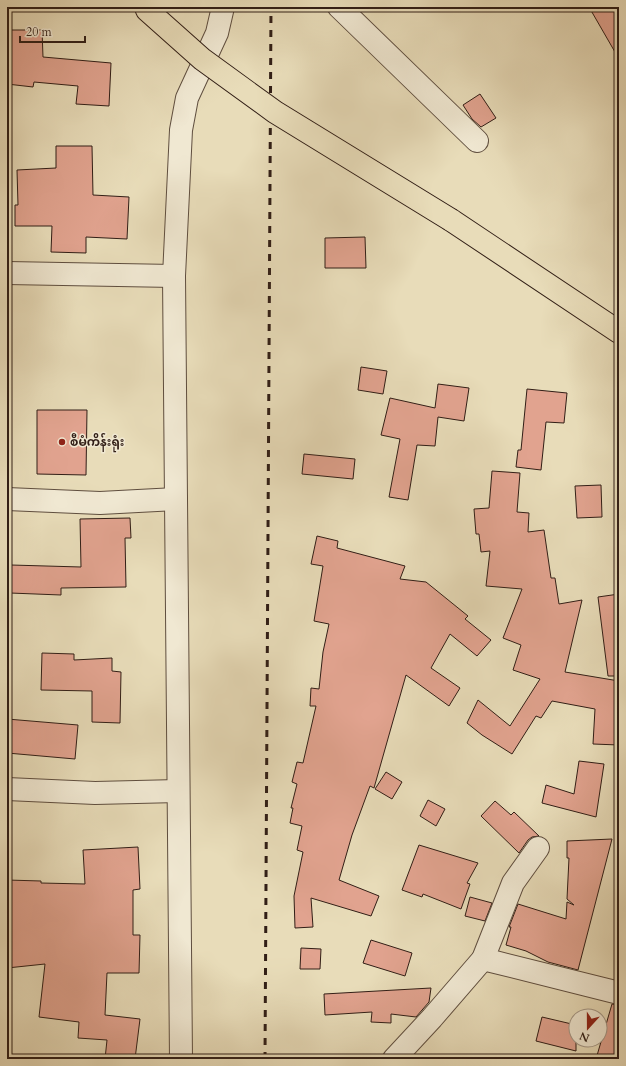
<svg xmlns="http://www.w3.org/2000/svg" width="626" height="1066" viewBox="0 0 626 1066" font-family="Cardo,'Noto Sans Myanmar',serif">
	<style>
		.building { fill: #e1a38f; stroke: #311e16 }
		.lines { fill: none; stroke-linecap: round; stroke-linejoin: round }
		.minor-casing { stroke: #5f4e3f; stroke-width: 24 }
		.trunk-casing { stroke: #311e16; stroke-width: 24 }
		.minor { stroke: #f0e8d2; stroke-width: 22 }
		.trunk { stroke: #e8dcb9; stroke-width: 22 }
		.rail { stroke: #311e16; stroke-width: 3; stroke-dasharray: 7 7; stroke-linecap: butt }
		.trunk-bridge-casing { stroke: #311e16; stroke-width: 24; stroke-linecap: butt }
		.trunk-bridge { stroke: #e8dcb9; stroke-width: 22 }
		.poi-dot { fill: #8f2418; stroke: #f0e8d2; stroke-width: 1.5 }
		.labels { text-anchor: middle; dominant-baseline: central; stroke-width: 3; stroke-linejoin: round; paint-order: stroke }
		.poi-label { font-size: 12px; font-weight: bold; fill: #311e16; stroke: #f0e8d2; text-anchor: start }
	</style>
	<rect width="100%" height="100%" fill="#e8dcb9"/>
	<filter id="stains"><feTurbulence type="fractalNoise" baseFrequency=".005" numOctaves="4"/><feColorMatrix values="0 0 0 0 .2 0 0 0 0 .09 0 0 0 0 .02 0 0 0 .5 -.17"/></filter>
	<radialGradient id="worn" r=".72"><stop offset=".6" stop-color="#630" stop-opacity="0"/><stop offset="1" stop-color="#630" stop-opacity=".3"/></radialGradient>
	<!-- building -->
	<g class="building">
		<path d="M589,7H619V59Z"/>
		<path d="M11,30H42L43,57L111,63L109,106L76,104L78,86L34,82L33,87L7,84V57L11,58Z"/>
		<path d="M480,94L496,118L481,127L472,119L463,105Z"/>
		<path d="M56,146H92L93,195L129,197L127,239L86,237V253L51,252L52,226H15V205H18L17,170L56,168Z"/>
		<path d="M365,237L366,268H325V238Z"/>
		<path d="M361,367L387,371L383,394L358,390Z"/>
		<path d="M438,384L469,388L464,421L438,417L435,446L417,445L408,500L389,497L400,439L381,435L390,398L435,408Z"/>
		<path d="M527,389L567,393L564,423L546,422L541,470L516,467L518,450H521Z"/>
		<path d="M37,410H87L86,475L37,474Z"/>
		<path d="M304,454L355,459L353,479L302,474Z"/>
		<path d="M492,471L520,473L517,512L529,513L528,532L544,530L551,578H555L559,604L582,600L565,672L619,681V745L593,744L595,709L552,701L541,718L536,716L512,754L482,735L467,723L478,700L510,726L540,679L513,670L521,645L503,638L522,589L486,586L490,551L481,552L479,534H476L474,509L489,508Z"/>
		<path d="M601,485L602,517L577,518L575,486Z"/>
		<path d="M130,518L131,538H125L126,587L61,588V595L10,593L11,565L81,567L80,519Z"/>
		<path d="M317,536L338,541L337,548L405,566L400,579L426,582L468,616L465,619L491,640L477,656L450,634L431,668L460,688L449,706L406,675L374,788L370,786L352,835L339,880L379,896L371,916L311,898L313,927L295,928L294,896L303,852L297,850L302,826L290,823L293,808H291L297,784L292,782L297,762L303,763L316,706H310L311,688L319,689L323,652L329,624L314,621L323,566L311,564Z"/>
		<path d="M619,594V676H608L598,597Z"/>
		<path d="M42,653L74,654V660L112,658V671L121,672L120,723L92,722V691L41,690Z"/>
		<path d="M7,719L78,725L75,759L7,753Z"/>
		<path d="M579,761L604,764L596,817L542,803L546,785L574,794Z"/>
		<path d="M386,772L402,782L392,799L375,789Z"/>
		<path d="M428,800L445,809L436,826L420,816Z"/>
		<path d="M495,801L511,815L514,812L539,836L532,837L528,840L519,853L481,816Z"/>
		<path d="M612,839L578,970L548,962L526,951L506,945L511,927H509L518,904L566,919L567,902L574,905L567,899L569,858H567V841Z"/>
		<path d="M419,845L478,863L467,883L470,884L461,909L423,894L422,897L402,890Z"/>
		<path d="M138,847L140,889L133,890V935H140L139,973H107L105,1015L140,1019L135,1059H105L107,1040L78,1038L79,1022L39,1017L45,964L7,968V880L41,881V883L85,884L83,850Z"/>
		<path d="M470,897L492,903L485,921L465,916Z"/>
		<path d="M371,940L412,953L405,976L363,963Z"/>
		<path d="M301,948L321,949L320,969H300Z"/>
		<path d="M431,988L429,1002L416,1017L391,1014V1023L371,1022L372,1012L325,1015L324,994Z"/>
		<path d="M612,1004L619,1005V1059H596Z"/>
		<path d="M542,1017L576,1025V1051L536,1041Z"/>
	</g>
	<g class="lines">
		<defs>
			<g id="minor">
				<path d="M339,7L477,141"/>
				<path d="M7,273L174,276"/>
				<path d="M7,499L100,503L176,499"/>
				<path d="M7,789L95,793L178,791"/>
				<path d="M483,959L619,993"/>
				<path d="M181,1059L174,276L181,130L187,98L217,33L223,7"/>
				<path d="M394,1059L432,1018L483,959L513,883L538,848"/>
			</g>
			<path id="trunk" d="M451,220L619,332"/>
		</defs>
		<!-- minor casing -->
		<use href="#minor" class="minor-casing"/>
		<!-- trunk casing -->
		<use href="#trunk" class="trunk-casing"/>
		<!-- minor -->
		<use href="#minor" class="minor"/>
		<!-- trunk -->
		<use href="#trunk" class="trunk"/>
		<!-- rail -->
		<path class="rail" d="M265,1059L271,7"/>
		<defs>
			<path id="trunk-bridge" d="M146,7L147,10L202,59L275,112L451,220"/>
		</defs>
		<!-- trunk-bridge casing -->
		<use href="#trunk-bridge" class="trunk-bridge-casing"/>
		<!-- trunk-bridge -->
		<use href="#trunk-bridge" class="trunk-bridge"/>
	</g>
	<!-- markers -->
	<circle class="poi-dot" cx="62" cy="442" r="4"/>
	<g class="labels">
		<!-- poi labels -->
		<g class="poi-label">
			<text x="70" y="442">စီမံကိန်းရုံး‌</text>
		</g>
	</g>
	<!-- margin -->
	<rect width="626" height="1066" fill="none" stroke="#e8dcb9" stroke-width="24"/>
	<rect x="8" y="8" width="610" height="1050" fill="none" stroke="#311e16" stroke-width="2"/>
	<rect x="12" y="12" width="602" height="1042" fill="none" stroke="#311e16"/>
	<!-- north arrow -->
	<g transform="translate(588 1028) rotate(201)"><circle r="19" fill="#f0e8d2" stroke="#a49787"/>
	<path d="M0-3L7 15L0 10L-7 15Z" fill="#8f2418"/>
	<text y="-6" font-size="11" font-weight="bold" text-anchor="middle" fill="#311e16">N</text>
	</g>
	<!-- scale -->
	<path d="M20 36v6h65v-6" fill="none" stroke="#311e16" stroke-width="2"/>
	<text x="26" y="36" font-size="12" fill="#311e16" stroke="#f0e8d2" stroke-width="3" paint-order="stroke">20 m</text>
	<rect width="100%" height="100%" filter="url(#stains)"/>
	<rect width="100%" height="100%" fill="url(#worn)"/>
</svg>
